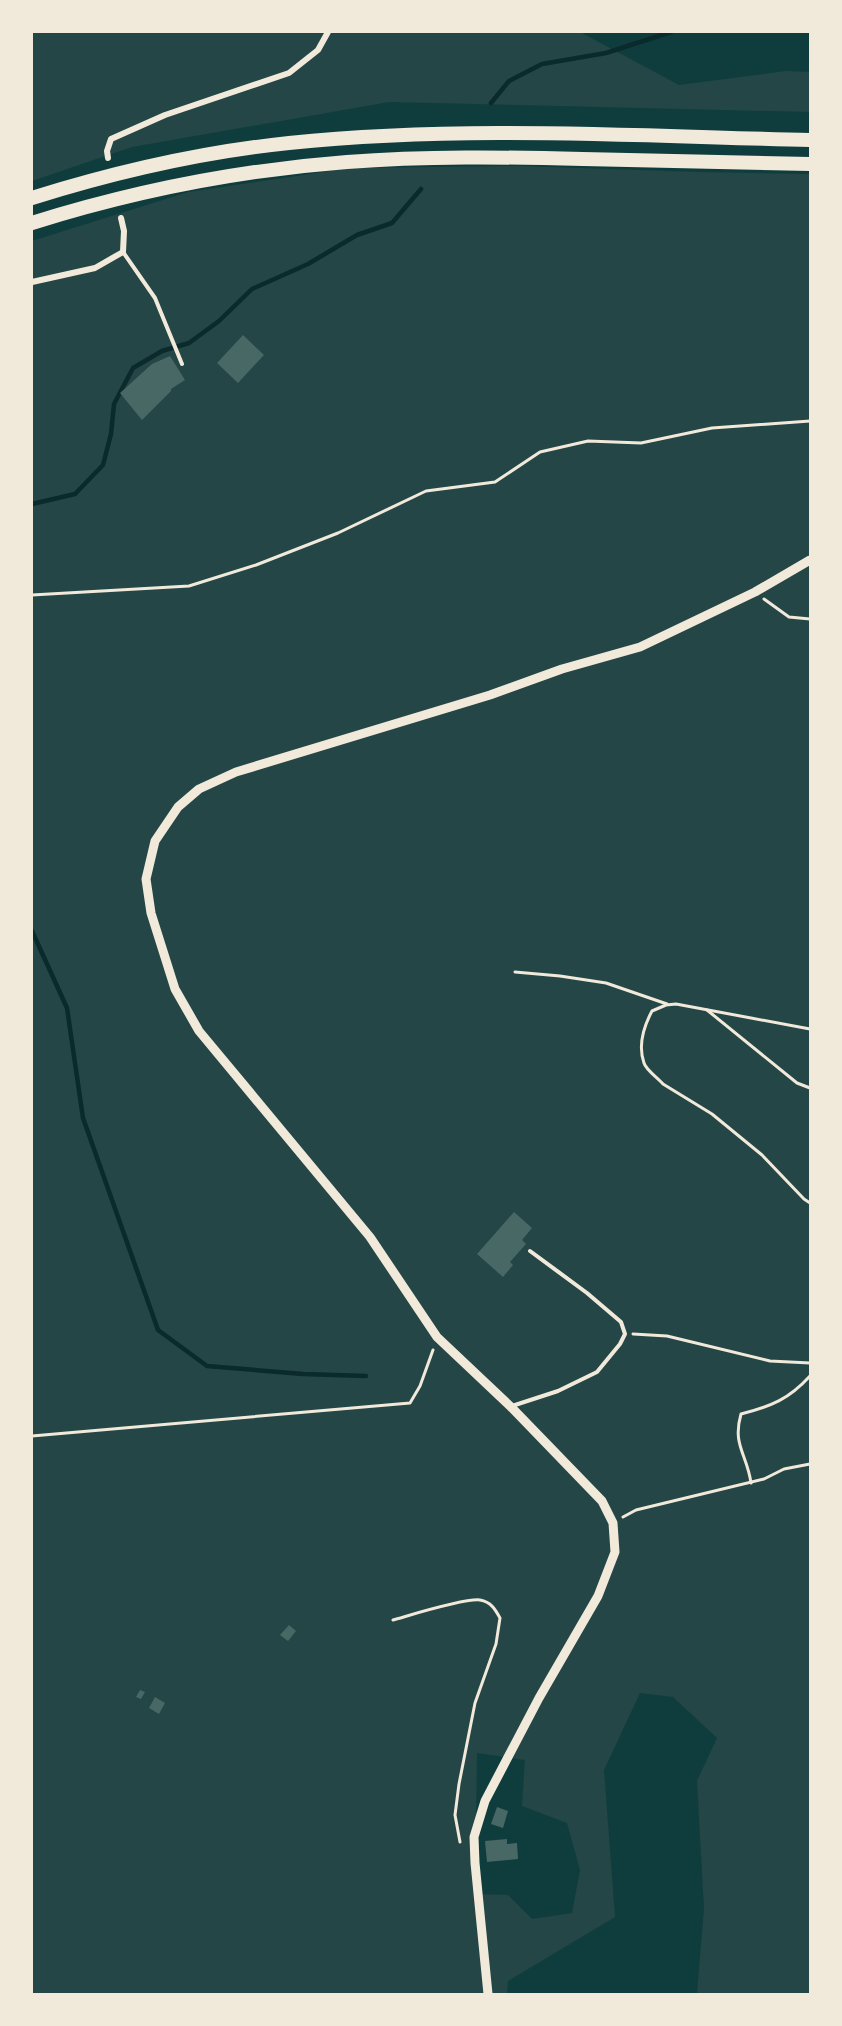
<svg xmlns="http://www.w3.org/2000/svg" width="842" height="2026" viewBox="0 0 842 2026" font-family="Overpass,sans-serif">
	<style>
		.green { fill: #244646; fill-rule: evenodd }
		.lines { fill: none; stroke-linecap: round; stroke-linejoin: round }
		.stream { stroke: #0a2a2b; stroke-width: 4.5 }
		.building { fill: #486865 }
		.path { stroke: #f1e9da; stroke-width: 3 }
		.service { stroke: #f1e9da; stroke-width: 4 }
		.minor { stroke: #f1e9da; stroke-width: 6 }
		.tertiary { stroke: #f1e9da; stroke-width: 9 }
		.motorway { stroke: #f1e9da; stroke-width: 14 }
	</style>
	<rect width="100%" height="100%" fill="#0f3d3e"/>
	<!-- green -->
	<g class="green">
		<path d="M32,32H580L679,85L786,71L810,72V112L389,102L132,147L32,181Z"/>
		<path d="M520,166L698,172L810,174V1994H697L704,1909L697,1781L717,1738L673,1697L640,1693L604,1770L615,1917L508,1981L507,1994H32V241L188,192L350,168ZM477,1753L525,1760L522,1806L567,1823L580,1870L572,1913L532,1919L508,1895L475,1894Z"/>
	</g>
	<g class="lines">
		<!-- stream -->
		<g class="stream">
			<path d="M491,103L509,81L542,64L606,53L671,32"/>
			<path d="M32,504L75,494L103,465L111,434L114,404L133,368L162,351L189,343L219,321L252,289L308,264L357,235L392,223L421,189"/>
			<path d="M32,931L67,1008L83,1118L158,1330L207,1366L303,1374L366,1376"/>
		</g>
	</g>
	<!-- building -->
	<g class="building">
		<path d="M243,335L264,355L238,383L217,363Z"/>
		<path d="M170,356L185,380L171,389V391L142,420L120,393L152,364Z"/>
		<path d="M514,1212L532,1228L522,1240L526,1244L510,1262L513,1265L503,1277L477,1254Z"/>
		<path d="M289,1625L296,1631L288,1641L280,1635Z"/>
		<path d="M140,1690L145,1692L141,1699L136,1697Z"/>
		<path d="M155,1697L165,1703L159,1714L149,1708Z"/>
		<path d="M497,1807L508,1811L503,1828L491,1824Z"/>
		<path d="M507,1839V1844L517,1843L518,1859L487,1862L485,1841Z"/>
	</g>
	<g class="lines">
		<!-- path -->
		<g class="path">
			<path d="M32,595L189,586L256,565L338,533L426,491L495,482L540,452L588,441L641,443L712,428L810,421"/>
			<path d="M764,599L789,617L810,619"/>
			<path d="M515,972L560,976L606,983L667,1004"/>
			<path d="M707,1010L797,1083L810,1088"/>
			<path d="M810,1029L676,1004L666,1005L652,1011C644,1026 638,1046 644,1063C646,1070 658,1078 663,1084L712,1114L762,1155L804,1199L810,1203"/>
			<path d="M633,1334L667,1336L770,1361L810,1363"/>
			<path d="M32,1436L410,1403L420,1386L433,1350"/>
			<path d="M751,1483C747,1454 732,1445 741,1414C772,1406 789,1399 810,1376"/>
			<path d="M623,1517L636,1510L764,1479L784,1469L810,1464"/>
			<path d="M393,1620C411,1615 465,1598 480,1600C491,1602 495,1609 500,1618L496,1644L475,1703L459,1784L455,1815L460,1842"/>
		</g>
		<!-- service -->
		<g class="service">
			<path d="M123,252L155,298L182,364"/>
			<path d="M512,1406L558,1391L597,1372L620,1344L625,1334L621,1322L587,1293L530,1251"/>
		</g>
		<!-- minor -->
		<g class="minor">
			<path d="M108,158L107,151L111,139L165,115L289,73L318,50L328,32"/>
			<path d="M32,282L95,268L123,252L124,231L121,218"/>
		</g>
		<!-- tertiary -->
		<path class="tertiary" d="M488,1994L475,1863L474,1837L485,1801L539,1698L598,1596L615,1552L613,1523L602,1501L511,1407L437,1337L370,1237L199,1031L175,989L151,913L146,879L155,841L178,807L199,789L236,772L490,695L562,669L640,647L755,592L810,560"/>
		<!-- motorway -->
		<g class="motorway">
			<path d="M32,198C115,172 202,152 289,143C462,125 637,136 810,140"/>
			<path d="M32,223C134,191 241,170 347,162C426,156 505,157 583,159C659,161 735,163 810,164"/>
		</g>
	</g>
	<!-- border -->
	<rect width="842" height="2026" fill="none" stroke="#f1e9da" stroke-width="66"/>
</svg>
